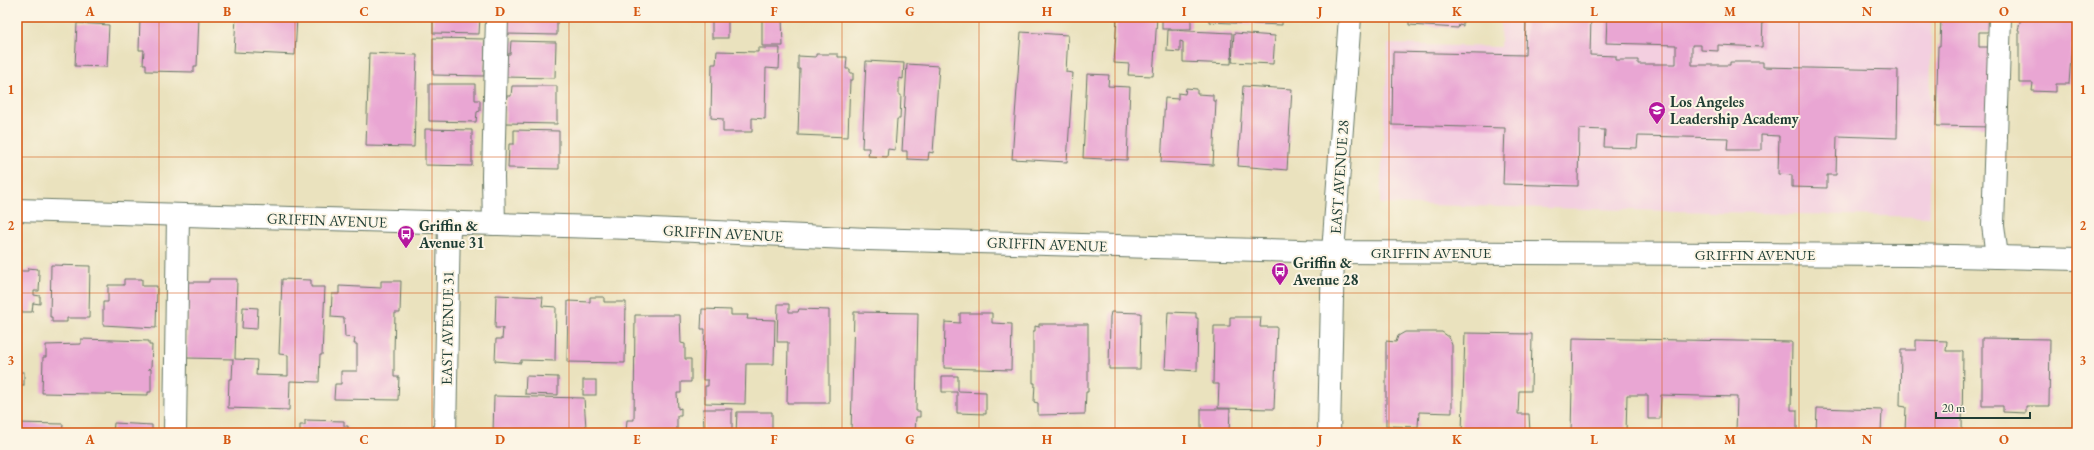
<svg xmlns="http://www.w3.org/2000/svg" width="2094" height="450" viewBox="0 0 2094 450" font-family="'EB Garamond',serif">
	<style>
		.built { fill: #f3cfe0 }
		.building { fill: #e9a6d3 }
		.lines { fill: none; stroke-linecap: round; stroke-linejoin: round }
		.minor-casing { stroke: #667764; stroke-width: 24 }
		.minor { stroke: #fff; stroke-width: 22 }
		.grid { fill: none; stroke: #d45610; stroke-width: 1; stroke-opacity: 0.55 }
		.labels { text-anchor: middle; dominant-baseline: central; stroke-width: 4; stroke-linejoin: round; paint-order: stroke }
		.poi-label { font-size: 15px; font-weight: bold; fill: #1f3d34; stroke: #fcf5e5; text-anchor: start }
		.street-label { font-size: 15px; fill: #1f3d34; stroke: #fcf5e5 }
		.neatline { fill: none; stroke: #d45610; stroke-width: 1.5 }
		.grid-label { font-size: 13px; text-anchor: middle; font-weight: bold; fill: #d45610 }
	</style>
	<rect width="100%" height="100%" fill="#fcf5e5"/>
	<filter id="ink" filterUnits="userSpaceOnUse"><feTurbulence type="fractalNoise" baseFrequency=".025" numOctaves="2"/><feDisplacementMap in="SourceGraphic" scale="8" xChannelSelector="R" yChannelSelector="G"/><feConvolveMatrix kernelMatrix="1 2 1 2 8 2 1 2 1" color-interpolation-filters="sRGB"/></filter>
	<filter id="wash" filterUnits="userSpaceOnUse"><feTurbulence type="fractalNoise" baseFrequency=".012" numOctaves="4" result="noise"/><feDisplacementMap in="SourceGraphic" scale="16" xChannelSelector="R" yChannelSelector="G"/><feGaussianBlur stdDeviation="0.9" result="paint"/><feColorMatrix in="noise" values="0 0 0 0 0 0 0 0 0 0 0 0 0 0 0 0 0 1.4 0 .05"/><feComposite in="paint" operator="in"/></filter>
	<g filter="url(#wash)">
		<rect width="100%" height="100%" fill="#eae2be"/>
		<!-- built -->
		<path class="built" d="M1501,17H1931L1930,217L1380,204L1388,44L1500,47Z"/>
		<g id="blocks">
			<!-- building -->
			<g class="building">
				<path d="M140,17H199L197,66H194V72L146,71V64H143L144,50H139Z"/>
				<path d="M236,17H297L295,55L234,52Z"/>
				<path d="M433,17H480L479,34L433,33Z"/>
				<path d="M505,17H557V35L505,34Z"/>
				<rect x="712" y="17" width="16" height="21"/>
				<path d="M762,17H782L783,46H762Z"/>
				<path d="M1117,17H1157L1153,76L1128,75L1129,64L1114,63Z"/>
				<rect x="1162" y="17" width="29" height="12"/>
				<path d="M1209,17H1282V25L1209,22Z"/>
				<path d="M1409,17H1463V26L1459,25L1458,28L1409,25Z"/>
				<path d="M1526,17H1591L1590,55L1616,56V60H1638V64H1676V45L1606,43L1607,17H1763L1762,47L1718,45V51L1701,50V45H1692V65H1730V62H1763V67L1898,70L1897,138L1837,136L1836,175H1827V188L1792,187V175L1778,174L1779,136L1761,135V150H1727L1728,138L1638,136L1637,148L1604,147L1605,130L1579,129L1578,186L1503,184L1505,128L1392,125L1393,52L1525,55Z"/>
				<path d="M1941,17H1994V32H1979V47H1994L1992,127L1936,126L1938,46H1940Z"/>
				<path d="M2021,17H2063V20L2077,21V45L2072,44L2069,84H2056V92L2032,91L2033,83H2019V31H2018Z"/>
				<path d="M77,23L109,25L107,67L75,66Z"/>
				<path d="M1168,30L1232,33L1231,64L1183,62V42L1180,41V52L1167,51Z"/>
				<path d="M1021,32L1068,35L1066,72L1073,73L1067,162L1012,159Z"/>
				<path d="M1234,33L1275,36L1273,64L1232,62Z"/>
				<path d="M433,38L485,39L484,76L433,75Z"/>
				<path d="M511,41L556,42L555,78L504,77V54H510Z"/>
				<path d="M758,48H780L779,69L766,68L765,119L752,118V132H723V119L711,118L712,64H716L717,51L758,52Z"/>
				<path d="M369,53L417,55L414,147L366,146Z"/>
				<path d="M816,54H838V57H847L846,69H850V73H853V80H850L848,137L798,135L800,69H798V56L816,57Z"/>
				<path d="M866,61L904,63L903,79L899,78V95H901L900,119H897L895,150L888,149L887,157L868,156L869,148H862Z"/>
				<path d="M907,64L939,66L933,153L929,152L928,160L907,159V151H902Z"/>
				<path d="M1087,74L1109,75L1108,86L1130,87L1127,160L1083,158Z"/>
				<path d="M429,84H475V100H480V111L477,112L476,122L429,121Z"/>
				<path d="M512,86H557V124L505,123L506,96H511Z"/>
				<path d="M1243,86L1292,89L1287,170L1238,166Z"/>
				<path d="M1186,88L1197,89V94L1213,95V101H1216L1213,165L1161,162L1165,98L1178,99V93L1185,94Z"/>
				<path d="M425,129L472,130V166L425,165Z"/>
				<path d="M514,130L559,131V169L508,168L509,144H514Z"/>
				<path d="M51,265L90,266L89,318H67V322H52V317H50Z"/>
				<path d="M28,268L38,269V275H40L39,291H34V295L40,296V304L33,303L32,312H17V271H28Z"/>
				<path d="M124,279H142V286H157L156,328L103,325V302H108V285H124Z"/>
				<path d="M209,279H237L235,359L257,360L256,375L288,376V355L279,354L282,279L311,280V287H325L322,355H320L319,382L290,381L289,410L228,408L229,379H232L233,359L187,358L188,282H209Z"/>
				<path d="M381,281H401L400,313H395L394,352V377H399L398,400L334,399L335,384H341V371H357V344H354L355,338L345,337L344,318L331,317L332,294H339V286L381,288Z"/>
				<path d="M496,295L543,297L542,306L556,307L555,361L521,360V363L495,361L496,339H502L503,328H495Z"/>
				<path d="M590,297H604V302H626L625,363L567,362L568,301L590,302Z"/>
				<path d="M778,304H789V312H798L799,309L829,310V403H787L788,342H777Z"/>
				<path d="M243,307L258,308L257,329L242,328Z"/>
				<path d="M702,309L731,310V315H748L747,319L775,320L774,364H746L745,404L705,403V386H708V380H703L705,329H701Z"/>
				<path d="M854,312L918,313L916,411H920V417H916L915,433H851Z"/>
				<path d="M1111,312L1141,313L1140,369H1109L1110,317Z"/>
				<path d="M1168,312L1196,313V318H1198L1197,371L1165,369Z"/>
				<path d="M960,313H992V323L1012,324L1011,370L944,368L945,322L960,323Z"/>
				<path d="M635,315H680L681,343L685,344V359H691V382H681V393H677L678,409L681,408V416H677V433H626L627,420H634Z"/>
				<path d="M1230,317H1261L1260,327H1277L1274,409L1218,408L1219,384H1213L1214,326H1230Z"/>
				<path d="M1039,324H1088V392H1086L1085,414L1038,415V403L1034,402L1035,383H1033V331H1035V326L1039,327Z"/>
				<path d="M1405,332H1442L1449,337L1452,345V413L1419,412L1418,427L1386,426V341L1396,342L1398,336Z"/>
				<path d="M1465,333L1532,334L1531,391H1519L1518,414H1529L1530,433H1462Z"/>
				<path d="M1573,338L1792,342L1791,410H1797V433H1736L1737,397L1661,395L1660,419H1648V395H1627L1626,433H1571Z"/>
				<path d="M1982,338L2050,339L2049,406H2026V413L2003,412V406H1982Z"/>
				<path d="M81,339L149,341V345H152L151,368L148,369H151V392H148V395L42,393L43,357H46V345L81,344Z"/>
				<path d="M1916,340L1947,341L1946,351H1963L1962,433L1905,431L1906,407L1900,406L1901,350H1916Z"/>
				<rect x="17" y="372" width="7" height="13"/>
				<path d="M526,376L558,377V395L525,394Z"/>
				<path d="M942,376H958V391L986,392V414L957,413V392H942Z"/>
				<rect x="583" y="380" width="13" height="15"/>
				<path d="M2076,391H2077V420H2075Z"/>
				<path d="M494,396L584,398L586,428H584V433H493Z"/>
				<path d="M1817,408L1882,410L1881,433H1816Z"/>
				<path d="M703,409H732V429L704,430Z"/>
				<path d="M1201,409H1230L1229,433H1201Z"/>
				<path d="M737,412H772V433H736Z"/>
				<path d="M305,420L344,421V426H348V433H300V425H305Z"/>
				<path d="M17,423L63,424L62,433H17Z"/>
				<path d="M114,423L152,425V433H113Z"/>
			</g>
		</g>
	</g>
	<g filter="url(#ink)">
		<use href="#blocks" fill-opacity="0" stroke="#667764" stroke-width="1"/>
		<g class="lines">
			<defs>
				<g id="minor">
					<path d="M17,210L632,228L867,239L1333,252L1911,255L2077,259"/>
					<path d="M494,224L493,177L497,17"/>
					<path d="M1997,257L1993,225L2000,17"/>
					<path d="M175,433L178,215"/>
					<path d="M445,433L449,224"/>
					<path d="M1329,433L1333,252L1350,17"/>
				</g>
			</defs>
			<!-- minor casing -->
			<use href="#minor" class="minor-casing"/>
			<!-- minor -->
			<use href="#minor" class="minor"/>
		</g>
	</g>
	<!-- grid -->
	<path class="grid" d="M159,17V433M295,17V433M432,17V433M569,17V433M705,17V433M842,17V433M979,17V433M1115,17V433M1252,17V433M1389,17V433M1525,17V433M1662,17V433M1799,17V433M1935,17V433M17,157H2077M17,293H2077"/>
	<!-- icons -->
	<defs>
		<symbol id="school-pin" viewBox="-11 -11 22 30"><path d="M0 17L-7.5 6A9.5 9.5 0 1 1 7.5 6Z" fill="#b5179e" stroke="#fcf5e5"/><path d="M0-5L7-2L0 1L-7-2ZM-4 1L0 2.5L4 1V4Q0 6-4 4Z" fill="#fff"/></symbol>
		<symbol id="bus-pin" viewBox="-11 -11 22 30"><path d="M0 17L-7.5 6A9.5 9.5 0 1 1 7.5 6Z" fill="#b5179e" stroke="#fcf5e5"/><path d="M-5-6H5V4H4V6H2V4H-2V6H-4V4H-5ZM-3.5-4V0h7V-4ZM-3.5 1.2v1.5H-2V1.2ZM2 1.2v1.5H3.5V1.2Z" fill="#fff"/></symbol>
	</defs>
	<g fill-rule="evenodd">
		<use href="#school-pin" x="1647" y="100" width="20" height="27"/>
		<use href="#bus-pin" x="396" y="224" width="20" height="27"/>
		<use href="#bus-pin" x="1270" y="261" width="20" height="27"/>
	</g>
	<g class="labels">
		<!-- poi labels -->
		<g class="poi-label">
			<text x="1670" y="101">Los Angeles<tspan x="1670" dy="17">Leadership Academy</tspan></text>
			<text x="419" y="225">Griffin &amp;<tspan x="419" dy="17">Avenue 31</tspan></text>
			<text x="1293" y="262">Griffin &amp;<tspan x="1293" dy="17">Avenue 28</tspan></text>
		</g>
		<!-- street labels -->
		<g class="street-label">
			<text transform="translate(1339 177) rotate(-86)">EAST AVENUE 28</text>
			<text transform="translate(327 220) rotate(2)">GRIFFIN AVENUE</text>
			<text transform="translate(723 233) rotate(3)">GRIFFIN AVENUE</text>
			<text transform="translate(1047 244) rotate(2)">GRIFFIN AVENUE</text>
			<text x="1431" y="252">GRIFFIN AVENUE</text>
			<text x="1755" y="254">GRIFFIN AVENUE</text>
			<text transform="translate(447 328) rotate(-89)">EAST AVENUE 31</text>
		</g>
	</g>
	<!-- margin -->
	<rect width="2094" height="450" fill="none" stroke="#fcf5e5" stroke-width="44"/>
	<!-- scale -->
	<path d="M1936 412v6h94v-6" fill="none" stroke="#1f3d34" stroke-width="2"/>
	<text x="1942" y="412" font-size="12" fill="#1f3d34" stroke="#fcf5e5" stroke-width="3" paint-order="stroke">20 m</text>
	<rect x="22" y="22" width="2050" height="406" class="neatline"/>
	<g class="grid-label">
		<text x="90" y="16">A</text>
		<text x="227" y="16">B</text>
		<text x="364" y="16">C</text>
		<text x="500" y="16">D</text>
		<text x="637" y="16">E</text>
		<text x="774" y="16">F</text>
		<text x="910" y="16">G</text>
		<text x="1047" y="16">H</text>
		<text x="1184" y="16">I</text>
		<text x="1320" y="16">J</text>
		<text x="1457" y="16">K</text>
		<text x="1594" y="16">L</text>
		<text x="1730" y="16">M</text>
		<text x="1867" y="16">N</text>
		<text x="2004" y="16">O</text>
		<text x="11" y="94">1</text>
		<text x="2083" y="94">1</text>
		<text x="11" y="230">2</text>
		<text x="2083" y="230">2</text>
		<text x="11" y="365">3</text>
		<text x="2083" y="365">3</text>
		<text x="90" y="444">A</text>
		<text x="227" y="444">B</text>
		<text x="364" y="444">C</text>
		<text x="500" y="444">D</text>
		<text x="637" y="444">E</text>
		<text x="774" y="444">F</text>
		<text x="910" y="444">G</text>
		<text x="1047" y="444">H</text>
		<text x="1184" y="444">I</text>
		<text x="1320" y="444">J</text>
		<text x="1457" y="444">K</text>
		<text x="1594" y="444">L</text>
		<text x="1730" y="444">M</text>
		<text x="1867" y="444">N</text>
		<text x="2004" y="444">O</text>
	</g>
</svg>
